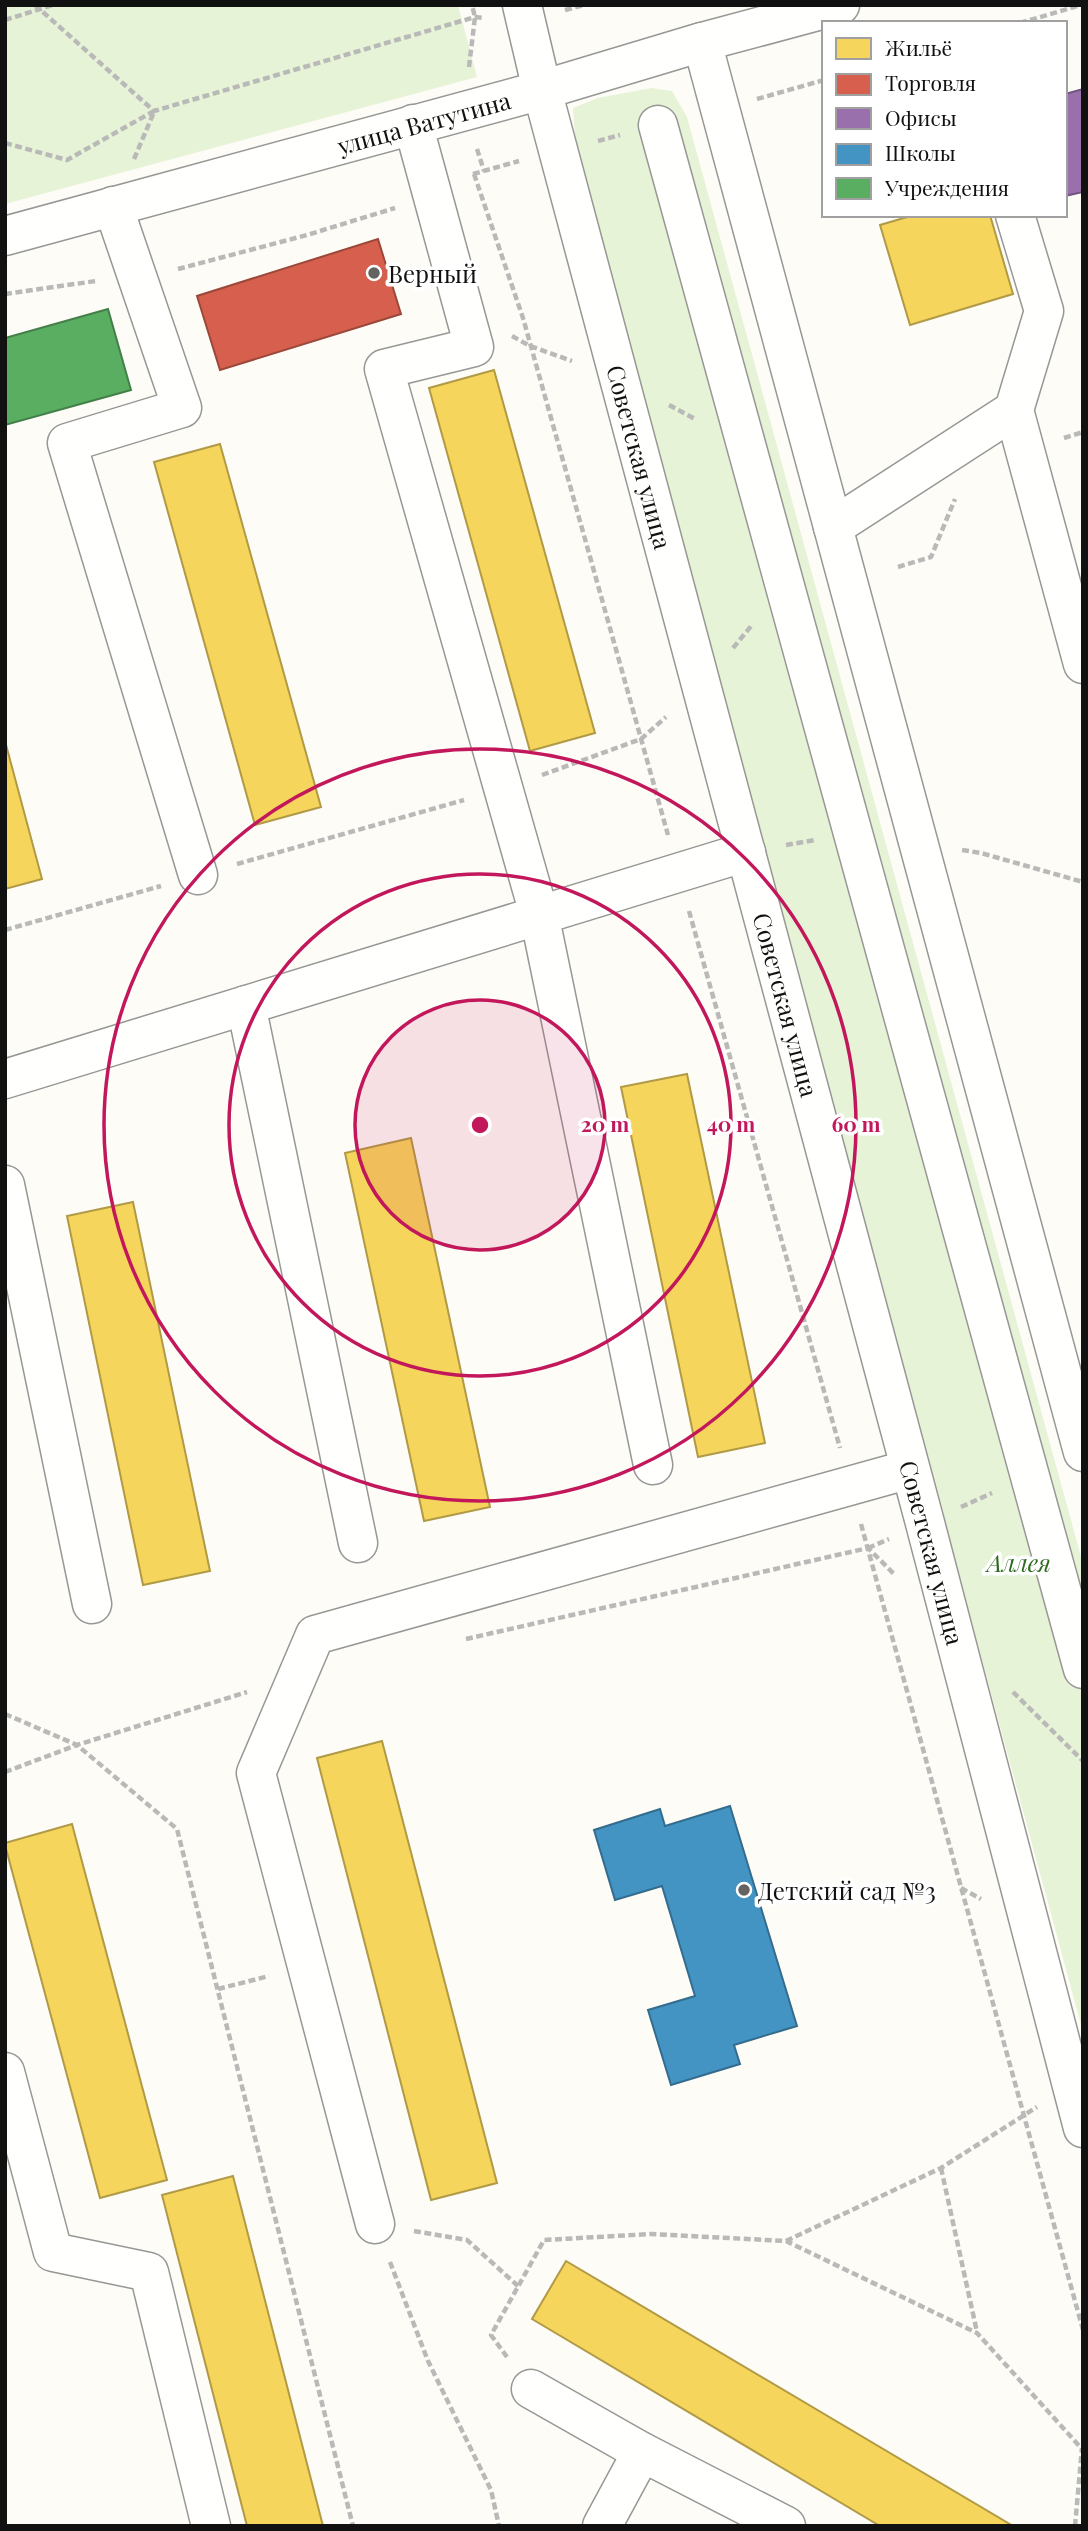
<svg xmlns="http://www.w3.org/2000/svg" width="1088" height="2531" viewBox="0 0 1088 2531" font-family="'Playfair Display',serif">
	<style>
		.green { fill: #e7f3d7 }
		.homes { fill: #f6d55c; stroke: #b19a46; stroke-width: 2 }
		.shops { fill: #d6604d; stroke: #9b483b; stroke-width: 2 }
		.offices { fill: #9970ab; stroke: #70547d; stroke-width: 2 }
		.schools { fill: #4393c3; stroke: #346c8e; stroke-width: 2 }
		.public { fill: #5aae61; stroke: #447f49; stroke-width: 2 }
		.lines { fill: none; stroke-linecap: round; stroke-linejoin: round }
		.minor-casing { stroke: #979795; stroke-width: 41 }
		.path { stroke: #b9b9b8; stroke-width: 4.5; stroke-dasharray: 7 3.5; stroke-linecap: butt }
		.minor { stroke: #fffffe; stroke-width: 38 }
		.ring { fill: none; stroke: #c2185b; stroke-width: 3.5 }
		.poi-dot { fill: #646362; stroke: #fff; stroke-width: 2.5 }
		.labels { text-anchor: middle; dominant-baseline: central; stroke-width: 7; stroke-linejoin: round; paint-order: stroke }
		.street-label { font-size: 24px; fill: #111; stroke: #fff }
		.poi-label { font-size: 24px; fill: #111; stroke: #fff; text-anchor: start }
		.park-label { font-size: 24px; font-style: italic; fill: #2f6b1f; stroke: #fff }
		.centre { fill: #c2185b; stroke: #fff; stroke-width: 3.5 }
		.ring-label { font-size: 21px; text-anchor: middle; font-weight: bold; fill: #c2185b; stroke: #fff; stroke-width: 7; stroke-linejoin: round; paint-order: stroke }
	</style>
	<rect width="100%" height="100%" fill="#fdfcf7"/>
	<!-- green -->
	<g class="green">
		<path d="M5,5H458L477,77L5,204Z"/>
		<path d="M651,88L672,91L687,117L1083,1564V2032L577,166L573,108L598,98Z"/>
	</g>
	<!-- homes -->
	<g class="homes">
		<path d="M914,215H990L1013,294L910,325L880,225Z"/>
		<path d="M494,370L595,733L530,751L429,388Z"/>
		<path d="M220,444L321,807L255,825L154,462Z"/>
		<path d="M5,741L42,879L5,889Z"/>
		<path d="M687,1074L765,1443L698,1457L621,1087Z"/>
		<path d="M411,1138L490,1507L424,1521L345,1153Z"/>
		<path d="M133,1202L210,1571L143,1585L67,1216Z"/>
		<path d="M382,1741L497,2183L431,2200L317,1758Z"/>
		<path d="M72,1824L167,2180L100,2198L5,1845V1843Z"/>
		<path d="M233,2176L323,2526H247L162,2195Z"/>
		<path d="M566,2261L1013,2526H880L532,2319Z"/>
	</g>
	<!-- shops -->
	<path class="shops" d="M378,239L401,314L220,370L197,296Z"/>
	<!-- offices -->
	<path class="offices" d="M1083,89V192L1065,196V94Z"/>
	<!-- schools -->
	<path class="schools" d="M730,1806L797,2026L734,2045L740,2064L671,2085L648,2010L695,1996L662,1886L615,1900L594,1830L660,1809L665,1826Z"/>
	<!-- public -->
	<path class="public" d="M108,309L131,390L5,425V338Z"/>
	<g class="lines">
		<defs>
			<g id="minor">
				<path id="s1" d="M522,5L542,90L925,1523L1083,2128"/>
				<path d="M702,42L1083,1452"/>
				<path d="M413,124L474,347L384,369L539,914L653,1465"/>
				<path d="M658,125L1083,1669"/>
				<path d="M113,206L182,408L67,443L198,875"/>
				<path id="s2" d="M5,236L542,90L702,42L840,5"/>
				<path d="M1014,410L1083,664"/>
				<path d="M833,527L1014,410L1044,311L1015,215"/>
				<path d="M246,1005L358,1543"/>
				<path d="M5,1079L746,852"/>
				<path d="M5,1185L92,1604"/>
				<path d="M5,2072L53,2252L149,2272L211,2526"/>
				<path d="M375,2224L256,1773L315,1635L910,1469"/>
				<path d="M531,2389L642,2452L786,2526"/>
				<path d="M602,2526L642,2452"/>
			</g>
		</defs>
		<!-- minor casing -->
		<use href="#minor" class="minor-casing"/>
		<!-- path -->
		<g class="path">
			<path d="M35,5L154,111L475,17L484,18"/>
			<path d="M565,10L584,5"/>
			<path d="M5,20L53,5"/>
			<path d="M1020,23L1081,5"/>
			<path d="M469,67L475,17L472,5"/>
			<path d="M757,99L824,80"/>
			<path d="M598,141L620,135"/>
			<path d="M5,143L67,160L154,111"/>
			<path d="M477,149L484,171"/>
			<path d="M134,159L154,112"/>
			<path d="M473,174L519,161"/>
			<path d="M474,174L523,318L668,835"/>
			<path d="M178,269L307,235L395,208"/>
			<path d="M5,294L96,281"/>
			<path d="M512,336L530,346L572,361"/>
			<path d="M669,405L695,419"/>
			<path d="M1064,438L1083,432"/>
			<path d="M898,567L931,557L955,499"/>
			<path d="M733,648L752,625"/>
			<path d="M542,775L641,739L666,717"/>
			<path d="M786,845L815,840"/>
			<path d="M962,850L981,853L1083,882"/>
			<path d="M237,864L464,800"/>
			<path d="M689,911L840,1448"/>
			<path d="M5,930L161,886"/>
			<path d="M961,1507L992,1493"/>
			<path d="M861,1524L1083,2330"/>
			<path d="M868,1548L889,1539"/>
			<path d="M466,1639L868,1548L895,1575"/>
			<path d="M1013,1692L1083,1761"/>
			<path d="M5,1714L77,1745L177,1829L353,2526"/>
			<path d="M5,1772L77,1745L247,1692"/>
			<path d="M961,1888L981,1899"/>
			<path d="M218,1989L269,1976"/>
			<path d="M941,2168L977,2332"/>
			<path d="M414,2231L467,2240L518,2286"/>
			<path d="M786,2241L941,2168L1037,2107"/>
			<path d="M390,2262L428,2361L491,2490L499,2526"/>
			<path d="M507,2357L491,2335L544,2240L651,2234L786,2241L977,2333L1083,2450"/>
			<path d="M1075,2526L1082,2448"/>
		</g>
		<!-- minor -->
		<use href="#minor" class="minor"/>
	</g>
	<!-- distance rings -->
	<circle cx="480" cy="1125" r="125" fill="#c2185b" fill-opacity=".12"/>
	<g class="ring">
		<circle cx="480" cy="1125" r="125"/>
		<circle cx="480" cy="1125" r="251"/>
		<circle cx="480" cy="1125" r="376"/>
	</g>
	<!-- markers -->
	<g class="poi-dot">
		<circle cx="374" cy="273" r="7"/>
		<circle cx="744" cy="1890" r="7"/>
	</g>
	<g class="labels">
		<!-- street labels -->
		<g class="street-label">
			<text stroke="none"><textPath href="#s2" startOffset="434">улица Ватутина</textPath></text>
			<text stroke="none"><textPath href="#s1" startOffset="467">Советская улица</textPath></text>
			<text stroke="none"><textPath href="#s1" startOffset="1034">Советская улица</textPath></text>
			<text stroke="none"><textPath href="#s1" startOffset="1601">Советская улица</textPath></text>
		</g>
		<!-- poi labels -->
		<g class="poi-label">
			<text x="388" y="273">Верный</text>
			<text x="758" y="1890">Детский сад №3</text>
		</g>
		<!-- park labels -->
		<g class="park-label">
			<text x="1019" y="1562">Аллея</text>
		</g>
	</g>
	<circle cx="480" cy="1125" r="10" class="centre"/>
	<g class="ring-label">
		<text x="605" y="1132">20 m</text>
		<text x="731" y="1132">40 m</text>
		<text x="856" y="1132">60 m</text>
	</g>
	<!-- border -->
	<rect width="1088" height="2531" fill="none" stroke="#111111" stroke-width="14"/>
	<!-- legend -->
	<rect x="822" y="21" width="245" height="196" fill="#ffffff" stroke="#a0a0a0" stroke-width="2"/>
	<rect x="836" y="38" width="35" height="21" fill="#f6d55c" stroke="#a0a0a0" stroke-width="2"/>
	<text x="885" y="56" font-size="21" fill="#111111">Жильё</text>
	<rect x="836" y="74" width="35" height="21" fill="#d6604d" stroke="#a0a0a0" stroke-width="2"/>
	<text x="885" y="91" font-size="21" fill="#111111">Торговля</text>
	<rect x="836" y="108" width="35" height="21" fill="#9970ab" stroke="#a0a0a0" stroke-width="2"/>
	<text x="885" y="126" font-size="21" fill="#111111">Офисы</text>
	<rect x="836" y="144" width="35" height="21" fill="#4393c3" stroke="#a0a0a0" stroke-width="2"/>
	<text x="885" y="161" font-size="21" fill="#111111">Школы</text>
	<rect x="836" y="178" width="35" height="21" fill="#5aae61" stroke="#a0a0a0" stroke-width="2"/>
	<text x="885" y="196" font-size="21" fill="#111111">Учреждения</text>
</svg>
